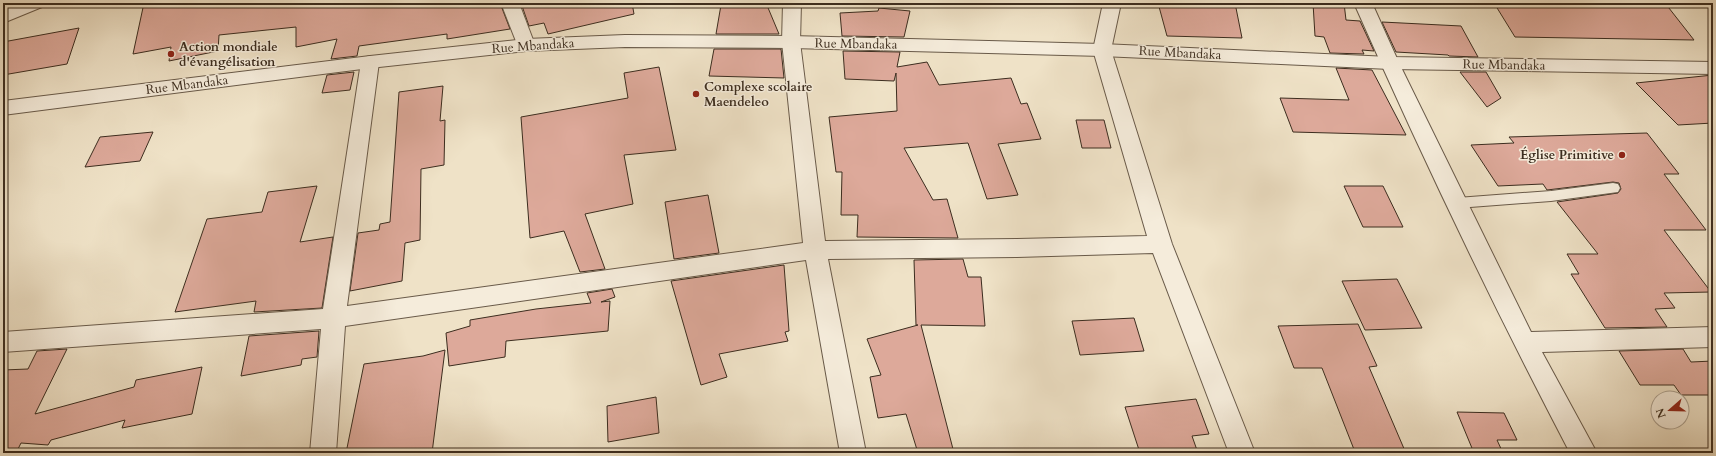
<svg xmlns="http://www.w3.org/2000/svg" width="1716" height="456" viewBox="0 0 1716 456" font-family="Cardo,serif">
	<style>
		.building { fill: #dda99a; stroke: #3c2d1f }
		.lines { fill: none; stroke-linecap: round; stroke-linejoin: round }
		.service-casing { stroke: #695a49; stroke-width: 2 }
		.minor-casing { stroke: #695a49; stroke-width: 2 }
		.tertiary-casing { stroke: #695a49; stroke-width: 2 }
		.service { fill: #f5ecdb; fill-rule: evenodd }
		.minor { fill: #f5ecdb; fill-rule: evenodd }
		.tertiary { fill: #f5ecdb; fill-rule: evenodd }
		.poi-dot { fill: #8f2418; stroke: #f5ecdb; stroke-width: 1.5 }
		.labels { text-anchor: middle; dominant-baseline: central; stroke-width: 3; stroke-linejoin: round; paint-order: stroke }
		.street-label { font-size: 13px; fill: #3c2d1f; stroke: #f5ecdb }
		.poi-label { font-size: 13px; font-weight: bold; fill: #3c2d1f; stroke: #f5ecdb; text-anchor: start }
	</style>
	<rect width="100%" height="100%" fill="#efe2c7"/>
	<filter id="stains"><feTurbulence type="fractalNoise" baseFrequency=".005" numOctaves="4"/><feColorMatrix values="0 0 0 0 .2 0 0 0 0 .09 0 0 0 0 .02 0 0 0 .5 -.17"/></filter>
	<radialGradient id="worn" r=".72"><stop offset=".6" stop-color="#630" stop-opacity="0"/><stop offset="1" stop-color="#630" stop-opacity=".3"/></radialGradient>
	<!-- building -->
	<g class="building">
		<path d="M144,3H500L510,29L447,39V34L359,46L357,56L331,59L337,39L296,47V27L219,35L218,51L169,61L171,47L133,54Z"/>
		<path d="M521,3H632L634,14L548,34L544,23L529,26Z"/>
		<path d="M731,3H766L779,34H716L721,5H731Z"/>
		<path d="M1158,3H1235L1242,38L1167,36Z"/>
		<path d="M1313,3H1344L1346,20L1360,21L1374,51L1362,50L1364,54L1330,53L1324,37L1315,36Z"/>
		<path d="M1494,3H1665L1694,40L1515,37Z"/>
		<path d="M879,8L910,11L904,37L842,36L840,13L878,11Z"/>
		<path d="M1382,22L1461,26L1478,57L1449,56L1448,55L1396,52Z"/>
		<path d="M79,28L67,64L3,75V42Z"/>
		<path d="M714,49H781L784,78L709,76Z"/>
		<path d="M843,51L900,52L897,67L927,62L939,85L1011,78L1021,104L1027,103L1041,139L998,144L1018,195L987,199L968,143L904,148L933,200L947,199L958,238L857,237L858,215H841L842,172H836L829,117L897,111L896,73L894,81L845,79Z"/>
		<path d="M659,67L676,150L624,155L633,204L585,214L605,269L580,272L564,231L530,238L521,117L628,98L624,73Z"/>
		<path d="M1336,68L1372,70L1406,135L1293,132L1280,98L1349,100Z"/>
		<path d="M354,72L350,90L322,93L327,75Z"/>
		<path d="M1460,72H1486L1501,98L1487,107Z"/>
		<path d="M1713,75V123L1678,125L1636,83Z"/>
		<path d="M443,86L440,121L445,120L444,165L421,169L420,240L405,243L402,281L350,291L358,233L379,230L380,224L390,222L399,92Z"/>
		<path d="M1076,120H1104L1111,148H1082Z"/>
		<path d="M153,132L140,161L85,167L100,137Z"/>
		<path d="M1647,133L1679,174H1664L1706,230H1664L1711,292L1664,293L1675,308L1655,309L1667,327L1605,328L1571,274H1579L1567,254H1598L1557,202L1618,193L1621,189L1619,183L1613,182L1547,190L1543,184L1498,186L1471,145L1514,143L1509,137Z"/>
		<path d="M317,186L300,242L333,237L322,308L254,312L256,301L175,312L207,219L262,212L268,192Z"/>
		<path d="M1344,186H1383L1403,227H1363Z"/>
		<path d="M708,195L719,253L674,259L665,202Z"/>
		<path d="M963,259L968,277H981L985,326L921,325L954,453H918L906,414L878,418L870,377L881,375L867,339L918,325H916L914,260Z"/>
		<path d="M784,265L789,331L785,332L788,341L719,354L727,377L701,385L671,281Z"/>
		<path d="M1397,279L1422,328L1365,330L1342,281Z"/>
		<path d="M612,289L615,297L601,302L610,301L608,331L506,341L505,357L449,366L446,333L470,326V320L536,309L591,303L587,293Z"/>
		<path d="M1134,318L1144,351L1080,355L1072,321Z"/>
		<path d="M1358,324L1377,366L1369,367L1405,451L1355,452L1322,368H1294L1278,326Z"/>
		<path d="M319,331L317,357L302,359L301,365L241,376L249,336Z"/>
		<path d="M67,349L35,414L134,387L136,380L202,367L192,414L122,428L125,420L51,440L48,445L21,443L16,453H3V370L28,369L37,351Z"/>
		<path d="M1683,349L1691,362L1713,361V395H1681L1674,385H1640L1619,351Z"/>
		<path d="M445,350L432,453H346L364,364L423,356Z"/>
		<path d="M656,397L659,433L608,442L607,406Z"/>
		<path d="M1196,399L1209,434L1192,436L1198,453H1140L1125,407Z"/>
		<path d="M1457,412L1504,413L1517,440H1497L1503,453H1474Z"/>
	</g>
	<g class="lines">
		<defs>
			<path id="service" d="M1613,183L1618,184L1620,188L1618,192L1551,201L1457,208L1452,207L1450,203L1452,199L1457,198L1551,191Z"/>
			<g id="minor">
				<path d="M21,3H45L42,7L3,23V10Z"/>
				<path d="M501,3H519L535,45L533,49L526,51L519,49Z"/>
				<path d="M783,3H801L800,42L825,241L1017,239L1147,236L1093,50L1103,3H1121L1111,50L1172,244L1255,453H1229L1153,253L1017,257L828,259L866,453H840L806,260L345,326L336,453H310L321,329L3,352V332L323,309L361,62L363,58L370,56L377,58L379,62L347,306L803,243L782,42Z"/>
				<path d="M1354,3H1372L1399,63L1531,332L1713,327V347L1542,352L1597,453H1570C1493,306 1421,155 1354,3Z"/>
			</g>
			<path id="tertiary" d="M625,35L791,36L1102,44L1390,57L1713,62V74L1390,69L1102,56L791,48L625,47L526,51L370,68L3,115V101L370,56L526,39Z"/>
		</defs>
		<!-- service casing -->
		<use href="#service" class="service-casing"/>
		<!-- minor casing -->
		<use href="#minor" class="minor-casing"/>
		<!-- tertiary casing -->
		<use href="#tertiary" class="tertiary-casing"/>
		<!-- service -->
		<use href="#service" class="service"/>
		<!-- minor -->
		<use href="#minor" class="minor"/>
		<!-- tertiary -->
		<use href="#tertiary" class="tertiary"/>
	</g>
	<!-- markers -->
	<g class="poi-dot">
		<circle cx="171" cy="54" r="4"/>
		<circle cx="696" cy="94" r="4"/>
		<circle cx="1622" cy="155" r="4"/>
	</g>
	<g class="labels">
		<!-- street labels -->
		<g class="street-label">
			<text transform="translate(856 44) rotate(1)">Rue Mbandaka</text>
			<text transform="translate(533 46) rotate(-4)">Rue Mbandaka</text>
			<text transform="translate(1180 53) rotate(3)">Rue Mbandaka</text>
			<text transform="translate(1504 65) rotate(1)">Rue Mbandaka</text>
			<text transform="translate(187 85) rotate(-7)">Rue Mbandaka</text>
		</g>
		<!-- poi labels -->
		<g class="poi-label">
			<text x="179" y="47">Action mondiale<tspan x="179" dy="15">d'évangélisation</tspan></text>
			<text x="704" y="87">Complexe scolaire<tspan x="704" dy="15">Maendeleo</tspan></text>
			<text x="1614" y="155" text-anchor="end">Église Primitive</text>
		</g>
	</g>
	<!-- margin -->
	<rect width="1716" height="456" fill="none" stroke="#efe2c7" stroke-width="16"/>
	<rect x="4" y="4" width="1708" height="448" fill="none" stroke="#3c2d1f" stroke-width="2"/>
	<rect x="8" y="8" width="1700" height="440" fill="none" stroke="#3c2d1f"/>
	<!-- north arrow -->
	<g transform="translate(1670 410) rotate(250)"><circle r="19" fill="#f5ecdb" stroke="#aba090"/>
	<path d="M0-3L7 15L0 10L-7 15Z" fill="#8f2418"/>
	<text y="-6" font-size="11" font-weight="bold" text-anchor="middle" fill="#3c2d1f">N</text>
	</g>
	<rect width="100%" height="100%" filter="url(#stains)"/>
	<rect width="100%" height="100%" fill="url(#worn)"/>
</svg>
